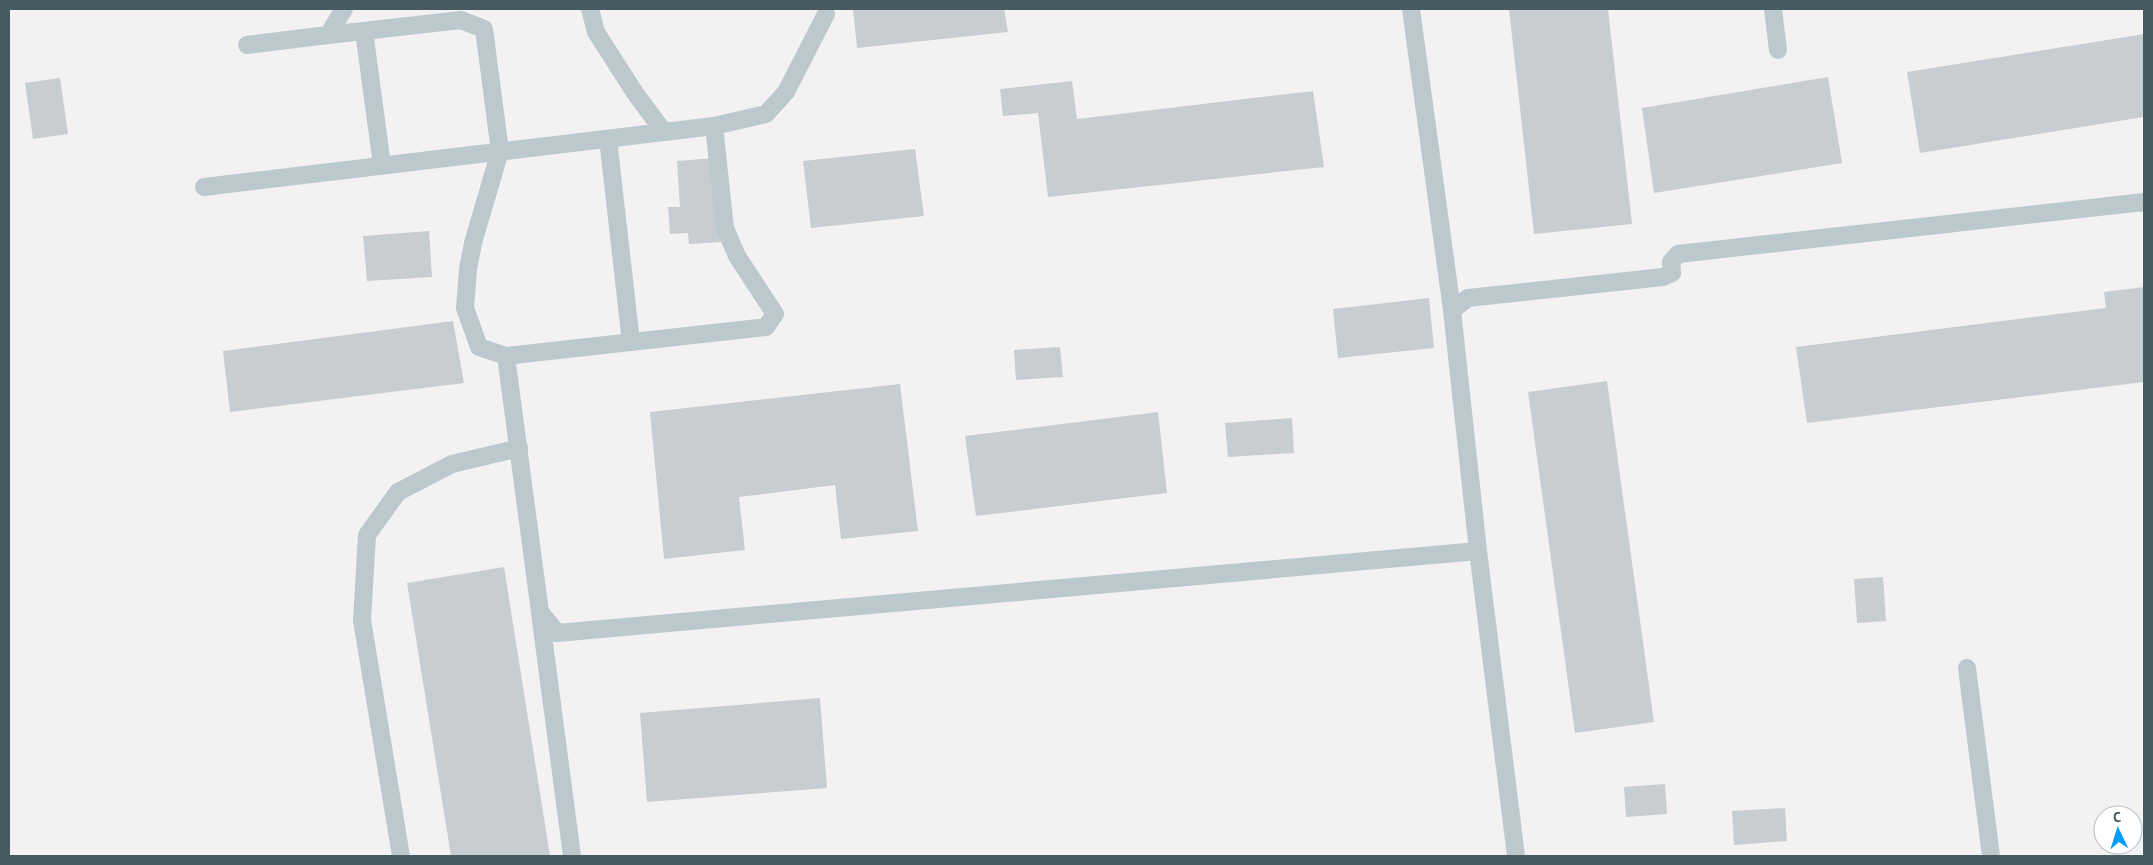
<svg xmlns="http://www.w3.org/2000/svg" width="2153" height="865" viewBox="0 0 2153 865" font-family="'PT Sans',sans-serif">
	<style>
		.building { fill: #c8cdd2 }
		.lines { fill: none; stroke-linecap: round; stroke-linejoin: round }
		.service { stroke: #bbc9cf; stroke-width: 18 }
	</style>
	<rect width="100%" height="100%" fill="#f4f1f2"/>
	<!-- building -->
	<g class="building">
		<path d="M853,9H1004L1008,32L857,48Z"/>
		<path d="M1509,9H1608L1632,224L1534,234Z"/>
		<path d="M2144,34V117L1920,153L1907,72Z"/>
		<path d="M1828,77L1842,163L1654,193L1642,108Z"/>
		<path d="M60,78L68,134L33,139L25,83Z"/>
		<path d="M1072,81L1077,119L1313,91L1324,167L1048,197L1038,113L1003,116L1000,89Z"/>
		<path d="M915,149L924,216L811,228L803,161Z"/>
		<path d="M715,158L721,242L689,244L688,233L670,234L668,207H680L677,161Z"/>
		<path d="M429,231L432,277L367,281L363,236Z"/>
		<path d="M2144,287V382L1807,423L1796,347L2106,308L2104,292Z"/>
		<path d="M1429,298L1434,348L1338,358L1333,309Z"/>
		<path d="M453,321L464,383L230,412L223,351Z"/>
		<path d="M1060,347L1063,377L1016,380L1014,350Z"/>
		<path d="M1607,381L1654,722L1575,733L1528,392Z"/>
		<path d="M900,384L918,531L841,539L835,485L739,497L745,550L664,559L650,412Z"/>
		<path d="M1158,412L1167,493L976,516L965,436Z"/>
		<path d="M1292,418L1294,453L1228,457L1225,423Z"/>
		<path d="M504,567L550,856H451L407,583Z"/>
		<path d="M1883,577L1886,621L1857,623L1854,579Z"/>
		<path d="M820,698L827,788L647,802L640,713Z"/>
		<path d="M1665,784L1667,814L1626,817L1624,787Z"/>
		<path d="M1785,808L1787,841L1734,845L1732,811Z"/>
	</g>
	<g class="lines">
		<!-- service -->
		<g class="service">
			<path d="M590,9L596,32L635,93L664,132L714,126L766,114L786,92L826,14"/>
			<path d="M1411,9L1452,310"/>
			<path d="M1773,9L1778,50"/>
			<path d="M364,31L382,165"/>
			<path d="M328,35L461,20L484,29L500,151L473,243L468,269L465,308L479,347L506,356L766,327L775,314L737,256L725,228L714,126"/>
			<path d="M247,45L328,35L344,9"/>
			<path d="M608,139L631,342"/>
			<path d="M204,187L664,132"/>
			<path d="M506,356L540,612L557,633L1478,551"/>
			<path d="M540,613L572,856"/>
			<path d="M1967,668L1991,856"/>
			<path d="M401,856L362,620L367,535L398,492L452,464L519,448"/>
			<path d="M1516,856L1478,551L1452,310L1468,298L1663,277L1672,273L1671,262L1678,254L2144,202"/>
		</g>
	</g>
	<!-- border -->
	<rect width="2153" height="865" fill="none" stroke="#475961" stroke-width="20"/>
	<!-- north arrow -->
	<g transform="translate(2118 830) rotate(356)"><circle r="24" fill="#ffffff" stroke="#b5bdc0"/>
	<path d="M0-4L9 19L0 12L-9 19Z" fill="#049dfb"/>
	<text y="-8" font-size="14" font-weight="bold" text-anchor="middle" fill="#475961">С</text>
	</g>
</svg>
